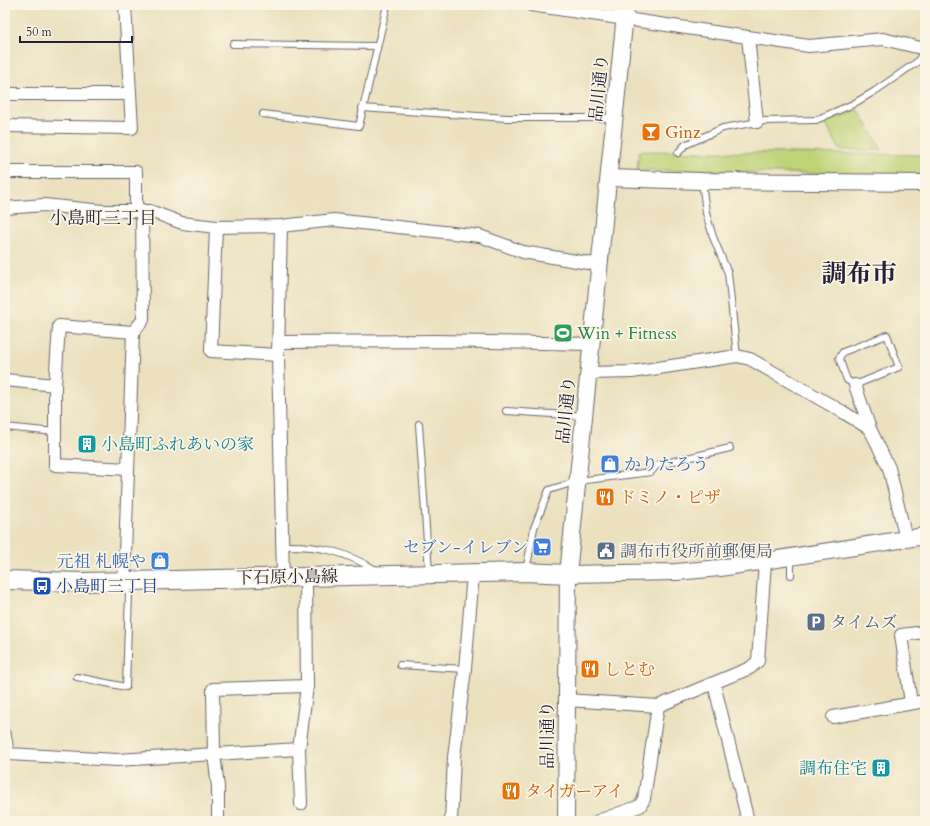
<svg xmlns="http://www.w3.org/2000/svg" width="930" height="826" viewBox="0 0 930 826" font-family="Cardo,'Noto Serif JP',serif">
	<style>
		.green { fill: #bed276; stroke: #707a58 }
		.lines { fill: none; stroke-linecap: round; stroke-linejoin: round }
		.service-casing { stroke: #686569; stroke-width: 8 }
		.minor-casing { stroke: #686569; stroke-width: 14 }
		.tertiary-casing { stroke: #686569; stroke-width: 18 }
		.secondary-casing { stroke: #686569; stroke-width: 20 }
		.service { stroke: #fff; stroke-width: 6 }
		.minor { stroke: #fff; stroke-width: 12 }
		.tertiary { stroke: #fff; stroke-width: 16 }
		.secondary { stroke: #fff; stroke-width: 18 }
		.rail { stroke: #22223b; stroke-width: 3 }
		.labels { text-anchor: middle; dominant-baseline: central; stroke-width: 3.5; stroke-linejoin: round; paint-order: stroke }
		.street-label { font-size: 17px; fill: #22223b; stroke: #fcf5e5 }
		.food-label { font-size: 17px; fill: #c56008; stroke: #fcf5e5; text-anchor: start }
		.leisure-label { font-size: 17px; fill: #27864d; stroke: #fcf5e5; text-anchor: start }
		.culture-label { font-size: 17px; fill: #0d838f; stroke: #fcf5e5; text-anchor: start }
		.shop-label { font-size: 17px; fill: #366cbe; stroke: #fcf5e5; text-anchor: end }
		.service-label { font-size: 17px; fill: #4e5e75; stroke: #fcf5e5; text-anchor: start }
		.transit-label { font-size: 17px; fill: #164399; stroke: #fcf5e5; text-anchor: start }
		.neighbourhood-label { font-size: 18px; fill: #22223b; stroke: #fcf5e5 }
		.town-label { font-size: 25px; font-weight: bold; fill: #22223b; stroke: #fcf5e5 }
	</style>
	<rect width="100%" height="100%" fill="#fcf5e5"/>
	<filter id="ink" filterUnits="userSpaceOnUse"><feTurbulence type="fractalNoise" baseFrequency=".025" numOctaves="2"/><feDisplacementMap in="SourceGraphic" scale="8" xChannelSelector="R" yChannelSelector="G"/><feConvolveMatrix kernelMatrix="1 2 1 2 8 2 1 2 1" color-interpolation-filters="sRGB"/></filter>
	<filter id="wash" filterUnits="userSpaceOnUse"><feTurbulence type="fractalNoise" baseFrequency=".012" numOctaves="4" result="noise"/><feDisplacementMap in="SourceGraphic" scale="16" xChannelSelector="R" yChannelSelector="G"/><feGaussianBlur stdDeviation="0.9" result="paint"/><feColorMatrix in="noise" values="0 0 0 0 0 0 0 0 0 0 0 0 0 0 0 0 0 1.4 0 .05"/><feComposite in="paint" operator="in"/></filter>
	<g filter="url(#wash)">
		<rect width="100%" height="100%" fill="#ebe1bf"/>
		<!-- green -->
		<g class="green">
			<path d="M858,109L882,150H840L824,121L844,116Z"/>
			<path d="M639,151L925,155V176L637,170Z"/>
		</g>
	</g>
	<g filter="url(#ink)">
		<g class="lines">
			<defs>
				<g id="service">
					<path d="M233,44L377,46"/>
					<path d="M362,108L507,118H613"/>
					<path d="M263,114L359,126L387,5"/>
					<path d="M678,153L685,145L723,128L764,121L816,120L853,104L875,91L917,62L925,50"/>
					<path d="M702,181L706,213L713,237L728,273L737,356"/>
					<path d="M887,335L899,367L855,385L847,380L839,358L843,352Z"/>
					<path d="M506,411L583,416"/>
					<path d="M419,424L429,572"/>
					<path d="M5,427L55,432"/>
					<path d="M282,546C320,545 343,551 376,570"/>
					<path d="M791,558V575"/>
					<path d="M526,571L534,528L549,490L578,481L651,472L657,465L730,448"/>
					<path d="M400,665L465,669"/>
					<path d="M77,677L126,687L129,593L125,582"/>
				</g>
				<g id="minor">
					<path d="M531,5L809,46L883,39L925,49"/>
					<path d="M748,37L757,122"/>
					<path d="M11,94H130"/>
					<path d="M5,126L132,128L125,5"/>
					<path d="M5,172H136V210"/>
					<path d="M5,208L44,205L103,211H150L182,223L216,227L281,226L334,220L480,236L523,252L600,265"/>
					<path d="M281,226L278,355L283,577"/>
					<path d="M216,227L211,351L278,355"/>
					<path d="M279,342L437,341L592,344"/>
					<path d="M589,373L632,372L737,356L750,359L843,412L870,429"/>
					<path d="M5,380L55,385"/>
					<path d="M855,385L870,429L889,468L906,539"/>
					<path d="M128,469L55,465V385L59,326L133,332"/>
					<path d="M124,581L133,332L143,320L142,210"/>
					<path d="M714,684L748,821"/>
					<path d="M566,700L658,706"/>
					<path d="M911,703L901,635L925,632"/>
					<path d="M833,717L925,701"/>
					<path d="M5,736L8,754L117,760L299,749L307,686L306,576"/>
					<path d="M299,749L301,804"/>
					<path d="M218,821V787L214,754L213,689L307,686"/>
					<path d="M451,821L454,757L465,669L473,574"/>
					<path d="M598,821L640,806L644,799L658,706L750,668L758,661L765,562"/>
				</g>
				<g id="tertiary">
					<path d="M609,178L702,181L925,183"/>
					<path d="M568,574L676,572L720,568L925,536"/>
					<path d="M566,821L568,574L626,5"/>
				</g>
				<path id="secondary" d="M5,580L84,582L525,572L568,574"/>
			</defs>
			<!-- service casing -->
			<use href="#service" class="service-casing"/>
			<!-- minor casing -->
			<use href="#minor" class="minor-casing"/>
			<!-- tertiary casing -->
			<use href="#tertiary" class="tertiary-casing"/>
			<!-- secondary casing -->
			<use href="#secondary" class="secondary-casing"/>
			<!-- service -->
			<use href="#service" class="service"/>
			<!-- minor -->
			<use href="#minor" class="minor"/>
			<!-- tertiary -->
			<use href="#tertiary" class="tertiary"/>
			<!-- secondary -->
			<use href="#secondary" class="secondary"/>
			<!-- rail -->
			<g class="rail">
				<path d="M5,144H9"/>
				<path d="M5,151H8"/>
			</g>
		</g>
	</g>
	<!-- icons -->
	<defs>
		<symbol id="bar-square" viewBox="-11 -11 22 22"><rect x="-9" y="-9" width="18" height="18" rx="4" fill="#e8710a" stroke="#fcf5e5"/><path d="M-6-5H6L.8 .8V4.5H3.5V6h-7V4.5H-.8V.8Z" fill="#fff"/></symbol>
		<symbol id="stadium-square" viewBox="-11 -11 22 22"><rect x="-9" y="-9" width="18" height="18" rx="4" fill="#2e9e5b" stroke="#fcf5e5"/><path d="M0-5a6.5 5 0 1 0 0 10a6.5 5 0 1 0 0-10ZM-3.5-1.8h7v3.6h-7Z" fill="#fff"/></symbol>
		<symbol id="building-square" viewBox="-11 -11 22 22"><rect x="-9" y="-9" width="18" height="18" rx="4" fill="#0f9aa8" stroke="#fcf5e5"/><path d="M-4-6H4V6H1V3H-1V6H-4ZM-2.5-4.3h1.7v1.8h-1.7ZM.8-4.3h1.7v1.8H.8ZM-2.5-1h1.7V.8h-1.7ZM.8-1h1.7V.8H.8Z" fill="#fff"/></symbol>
		<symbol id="shop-square" viewBox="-11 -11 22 22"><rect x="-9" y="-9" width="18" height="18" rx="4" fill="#3f7fe0" stroke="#fcf5e5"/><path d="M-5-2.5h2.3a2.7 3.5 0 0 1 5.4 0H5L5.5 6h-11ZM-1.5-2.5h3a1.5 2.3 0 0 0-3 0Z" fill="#fff"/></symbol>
		<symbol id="restaurant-square" viewBox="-11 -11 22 22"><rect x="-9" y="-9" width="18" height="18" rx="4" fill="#e8710a" stroke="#fcf5e5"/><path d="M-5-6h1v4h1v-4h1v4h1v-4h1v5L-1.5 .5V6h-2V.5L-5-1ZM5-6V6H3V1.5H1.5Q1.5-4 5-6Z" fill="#fff"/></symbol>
		<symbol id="supermarket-square" viewBox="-11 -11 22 22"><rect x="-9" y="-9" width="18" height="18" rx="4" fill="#3f7fe0" stroke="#fcf5e5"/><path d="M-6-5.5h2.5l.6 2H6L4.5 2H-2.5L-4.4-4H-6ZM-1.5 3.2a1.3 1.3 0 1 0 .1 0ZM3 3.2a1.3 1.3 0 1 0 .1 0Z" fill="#fff"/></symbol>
		<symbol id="civic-square" viewBox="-11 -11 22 22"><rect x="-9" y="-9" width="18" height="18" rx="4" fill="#5c6f8a" stroke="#fcf5e5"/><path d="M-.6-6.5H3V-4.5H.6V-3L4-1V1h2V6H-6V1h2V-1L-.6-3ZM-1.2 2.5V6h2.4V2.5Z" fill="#fff"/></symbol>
		<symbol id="bus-square" viewBox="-11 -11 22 22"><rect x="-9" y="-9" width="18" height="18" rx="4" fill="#1a4fb4" stroke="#fcf5e5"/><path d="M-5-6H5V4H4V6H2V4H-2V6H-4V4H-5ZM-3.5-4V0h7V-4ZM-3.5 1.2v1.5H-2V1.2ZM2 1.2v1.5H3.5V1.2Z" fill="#fff"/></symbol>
		<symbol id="parking-square" viewBox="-11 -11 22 22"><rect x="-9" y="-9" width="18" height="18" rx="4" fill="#5c6f8a" stroke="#fcf5e5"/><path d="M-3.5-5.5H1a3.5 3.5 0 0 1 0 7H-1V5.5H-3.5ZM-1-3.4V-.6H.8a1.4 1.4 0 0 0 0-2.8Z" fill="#fff"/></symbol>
	</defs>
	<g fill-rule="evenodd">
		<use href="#bar-square" x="640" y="121" width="22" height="22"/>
		<use href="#stadium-square" x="552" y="322" width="22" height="22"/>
		<use href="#building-square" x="76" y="433" width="22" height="22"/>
		<use href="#shop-square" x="599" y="453" width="22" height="22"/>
		<use href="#restaurant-square" x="594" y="486" width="22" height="22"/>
		<use href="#supermarket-square" x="531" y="536" width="22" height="22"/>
		<use href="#civic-square" x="595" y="540" width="22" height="22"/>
		<use href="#shop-square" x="149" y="550" width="22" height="22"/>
		<use href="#bus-square" x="31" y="575" width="22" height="22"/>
		<use href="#parking-square" x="805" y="611" width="22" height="22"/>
		<use href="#restaurant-square" x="579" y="658" width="22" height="22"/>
		<use href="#building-square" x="870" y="757" width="22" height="22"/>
		<use href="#restaurant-square" x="500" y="780" width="22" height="22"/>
	</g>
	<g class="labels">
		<!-- street labels -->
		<g class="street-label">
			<text transform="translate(599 88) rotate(-84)">品川通り</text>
			<text transform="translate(566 410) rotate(-84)">品川通り</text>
			<text transform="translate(287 577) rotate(-1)">下石原小島線</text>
			<text transform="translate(547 735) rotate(-90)">品川通り</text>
		</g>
		<!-- food labels -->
		<g class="food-label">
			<text x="665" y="132">Ginz</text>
			<text x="619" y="497">ドミノ・ピザ</text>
			<text x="604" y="669">しとむ</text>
			<text x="525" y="791">タイガーアイ</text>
		</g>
		<!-- leisure labels -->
		<g class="leisure-label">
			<text x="577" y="333">Win + Fitness</text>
		</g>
		<!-- culture labels -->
		<g class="culture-label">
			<text x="101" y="444">小島町ふれあいの家</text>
			<text x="867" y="768" text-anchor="end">調布住宅</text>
		</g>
		<!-- shop labels -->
		<g class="shop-label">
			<text x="624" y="464" text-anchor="start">かりたろう</text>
			<text x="528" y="547">セブン-イレブン</text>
			<text x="146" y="561">元祖 札幌や</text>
		</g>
		<!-- service labels -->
		<g class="service-label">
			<text x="620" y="551">調布市役所前郵便局</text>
			<text x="830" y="622">タイムズ</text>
		</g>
		<!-- transit labels -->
		<g class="transit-label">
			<text x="56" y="586">小島町三丁目</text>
		</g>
		<!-- neighbourhood labels -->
		<g class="neighbourhood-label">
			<text x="103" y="218">小島町三丁目</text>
		</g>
		<!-- town labels -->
		<g class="town-label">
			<text x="859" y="274">調布市</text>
		</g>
	</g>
	<!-- margin -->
	<rect width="930" height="826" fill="none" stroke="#fcf5e5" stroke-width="20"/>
	<!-- scale -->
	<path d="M20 36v6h112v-6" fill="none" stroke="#22223b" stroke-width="2"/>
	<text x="26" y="36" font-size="12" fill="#22223b" stroke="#fcf5e5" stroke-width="3" paint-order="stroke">50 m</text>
</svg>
